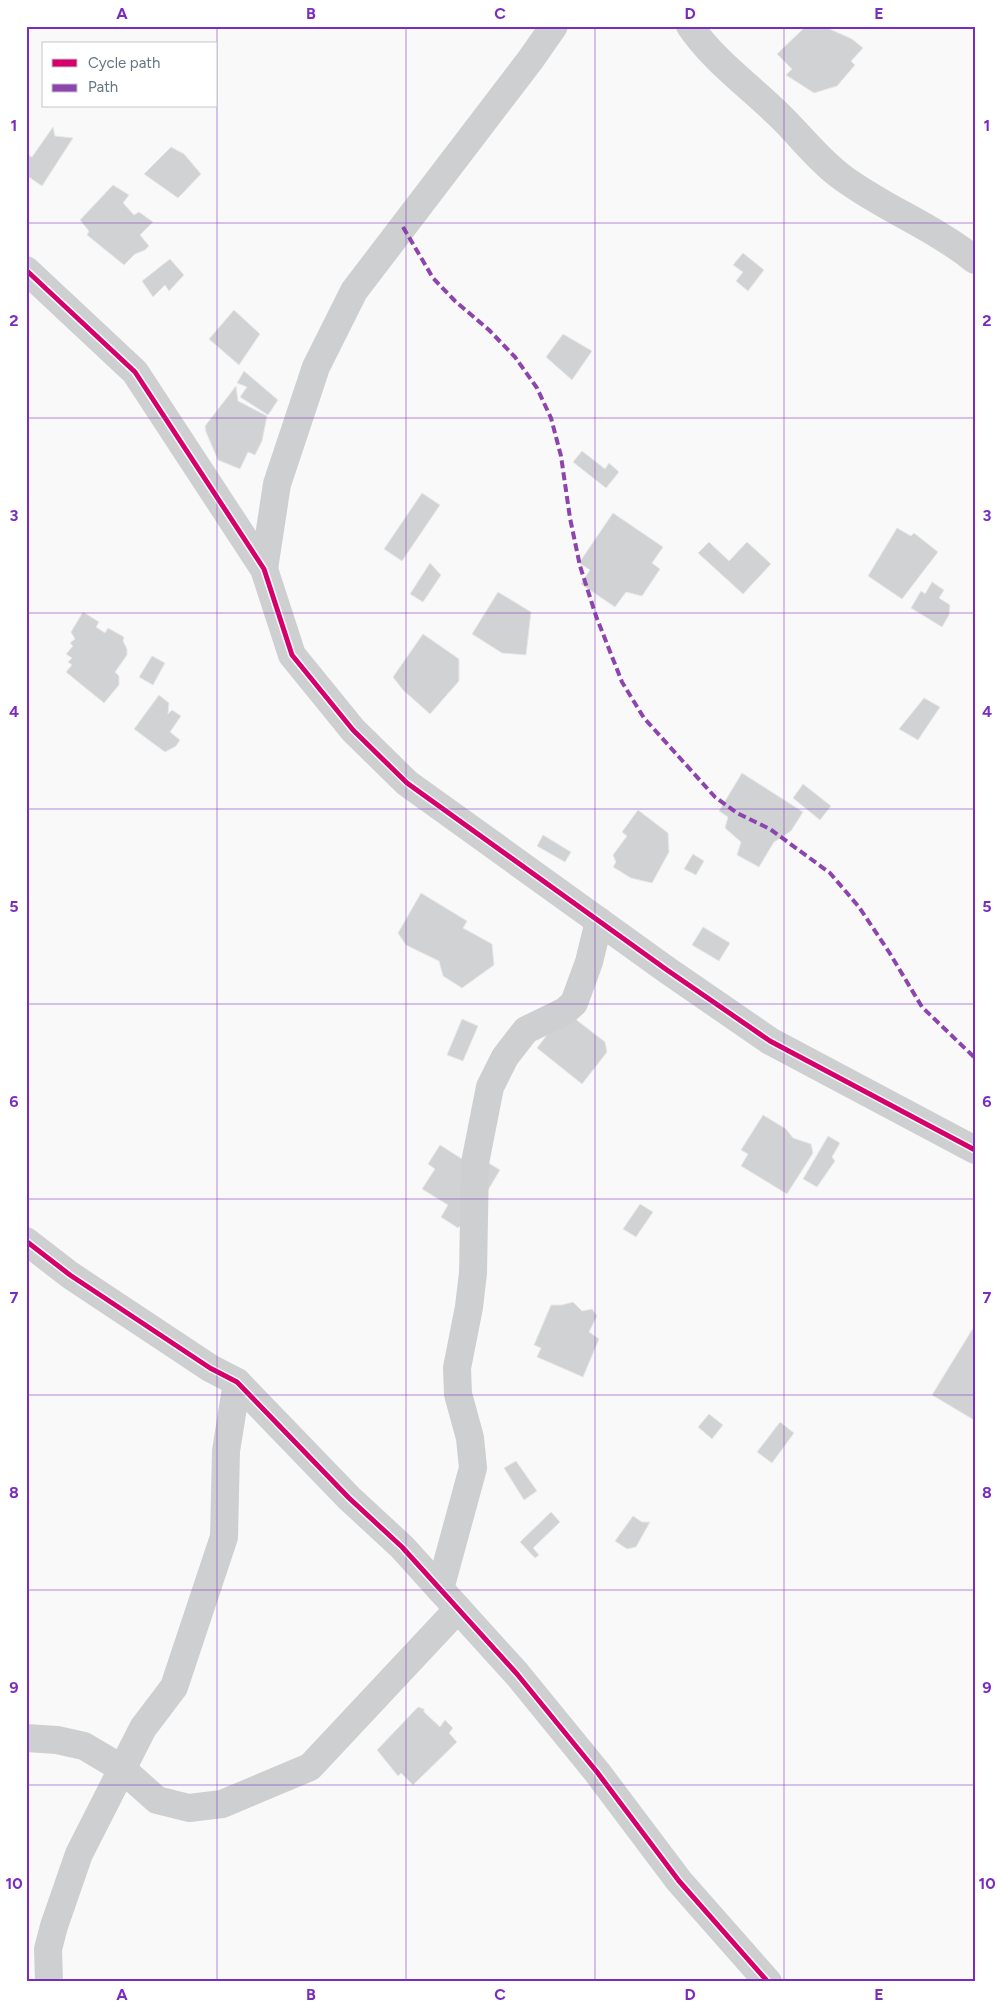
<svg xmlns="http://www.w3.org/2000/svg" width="1001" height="2008" viewBox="0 0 1001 2008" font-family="Figtree,sans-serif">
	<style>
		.building { fill: #d0d2d3; stroke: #e8e8e8 }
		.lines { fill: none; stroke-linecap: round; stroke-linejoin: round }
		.minor { stroke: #cecfd0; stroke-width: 28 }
		.quiet { stroke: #8e44ad; stroke-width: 4; stroke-dasharray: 8 4; stroke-linecap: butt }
		.cycleway-casing { stroke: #fff; stroke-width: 8 }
		.cycleway { stroke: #d6006c; stroke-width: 5 }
		.grid { fill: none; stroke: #7b2cbf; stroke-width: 1; stroke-opacity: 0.55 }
		.neatline { fill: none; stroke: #7b2cbf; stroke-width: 2 }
		.grid-label { font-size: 16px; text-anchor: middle; font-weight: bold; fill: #7b2cbf }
	</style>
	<rect width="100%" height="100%" fill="#f9f9f9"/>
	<!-- building -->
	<g class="building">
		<path d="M806,26H823L852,39L863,48L851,61L855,65L837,86L814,93L786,75L792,69L777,54Z"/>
		<path d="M53,127L55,136L73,138L42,186L26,175V154L32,157Z"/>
		<path d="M171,147L184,154L201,174L178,198L144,174Z"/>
		<path d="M113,185L129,195L123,203L134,215L139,212L153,222L140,235L149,246L145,250L135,254L124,265L87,235L89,231L80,220Z"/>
		<path d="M743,253L764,270L748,291L736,281L743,272L733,265Z"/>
		<path d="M170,259L184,275L169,291L165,285L153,297L142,281Z"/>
		<path d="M234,310L260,334L239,365L209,339Z"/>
		<path d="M563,334L592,351L572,380L546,357Z"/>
		<path d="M244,371L278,400L268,415L240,397L247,387L237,383Z"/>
		<path d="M236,386L238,401L267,416L262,441L255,455L248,452L240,469L218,460L206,432L205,426Z"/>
		<path d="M582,451L605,469L609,463L619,472L606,488L573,462Z"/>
		<path d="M422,493L440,505L402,561L384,549Z"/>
		<path d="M613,513L663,547L652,563L660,569L642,596L626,592L615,607L581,584L590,570L579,563Z"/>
		<path d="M897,528L911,536L914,533L938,552L902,599L868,576Z"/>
		<path d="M709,542L729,561L747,542L771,564L743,594L698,553Z"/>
		<path d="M430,563L441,575L423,602L410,594Z"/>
		<path d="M932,582L944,590L939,598L950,605L949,615L942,627L911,608L921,591L925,594Z"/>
		<path d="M498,592L531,612L526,655L502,653L472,634Z"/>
		<path d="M83,612L99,622L96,627L105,633L108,628L124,637L123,641L127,649V655L115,672L119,676V685L104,703L66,672L72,665L68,662L72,658L66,654L73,646L70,643L75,639L71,632Z"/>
		<path d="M423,634L459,659V681L430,714L403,690L393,677Z"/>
		<path d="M152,656L165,663L153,685L139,677Z"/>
		<path d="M159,695L169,703L168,714L172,710L181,716L170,732L180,740L176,746L165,752L134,729Z"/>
		<path d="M924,698L940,707L918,740L899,729Z"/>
		<path d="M742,773L803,812L791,831L774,842L759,867L737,855L741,842L725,828L728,817L719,811Z"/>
		<path d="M803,784L831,806L820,820L793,798Z"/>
		<path d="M638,810L668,833L669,852L652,883L631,878L613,867L616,862L613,855L627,836L622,832Z"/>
		<path d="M543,835L571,852L565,862L537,846Z"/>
		<path d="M693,854L704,861L696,875L684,869Z"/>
		<path d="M421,893L467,921L463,928L492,944L494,965L462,988L443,976L439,961L406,945L398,933Z"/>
		<path d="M703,927L730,943L719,961L692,945Z"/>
		<path d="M565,1011L605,1042L607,1052L582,1084L537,1048Z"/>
		<path d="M462,1019L478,1026L463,1061L447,1055Z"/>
		<path d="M763,1115L786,1129L793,1138L811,1144L813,1153L787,1194L741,1166L748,1154L741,1150Z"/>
		<path d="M828,1136L840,1143L832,1157L835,1161L817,1187L803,1179Z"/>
		<path d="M440,1145L470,1164L476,1155L500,1170L476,1210L458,1228L441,1217L448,1205L422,1189L435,1169L428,1164Z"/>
		<path d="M640,1204L653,1212L636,1237L623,1229Z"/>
		<path d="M573,1302L582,1311L592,1309L597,1316L589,1332L599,1339L583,1377L537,1357L541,1348L534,1345L551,1305H562Z"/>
		<path d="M975,1325V1419L974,1420L932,1395Z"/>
		<path d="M709,1414L723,1425L712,1439L698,1427Z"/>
		<path d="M780,1422L794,1433L772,1463L757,1452Z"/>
		<path d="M516,1461L537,1491L524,1500L504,1468Z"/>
		<path d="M551,1512L560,1522L533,1548L539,1555L535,1558L520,1542Z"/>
		<path d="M633,1516L642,1522H650L636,1547L627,1549L615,1541Z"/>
		<path d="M418,1707L424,1709V1712L440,1727L445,1720L453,1728L449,1733L457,1742L413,1785L401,1773L398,1776L377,1750Z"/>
	</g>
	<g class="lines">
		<!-- minor -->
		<g class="minor">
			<path d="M690,26C713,60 748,85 778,114C800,135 818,160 843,178C885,209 934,227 975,260"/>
			<path d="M26,270L135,372L264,569L292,655L353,730L407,783L667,970L770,1041L975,1150"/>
			<path d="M264,569L277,484L316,367L354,291L531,59L554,26"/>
			<path d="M26,1241L70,1275L210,1368L237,1382L349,1498L402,1547L517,1674L597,1772L679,1881L768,1982"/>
			<path d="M440,1589L473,1468L470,1438L458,1394L457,1368L469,1307L473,1273L475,1163L490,1087L505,1057L526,1030L565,1011L574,1003L589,962L599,921"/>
			<path d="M26,1738L57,1740L84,1746L121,1768L157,1800L189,1808L222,1804L310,1767L458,1609"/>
			<path d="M49,1982L48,1949L54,1926L79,1854L143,1728L174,1687L224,1537L226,1451L237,1382"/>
		</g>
		<!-- quiet -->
		<path class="quiet" d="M403,227L433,278L455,301L489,330L515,357L537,388L551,418L561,456L570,518L580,566L596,616L622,682L644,718L715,797L737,813L770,829L830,873L859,907L889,952L922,1007L975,1058"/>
		<defs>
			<g id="cycleway">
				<path d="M26,270L135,372L264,569L292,655L353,730L407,783L667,970L770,1041L975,1150"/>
				<path d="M26,1241L70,1275L210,1368L237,1382L349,1498L402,1547L517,1674L597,1772L679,1881L768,1982"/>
			</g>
		</defs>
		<!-- cycleway casing -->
		<use href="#cycleway" class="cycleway-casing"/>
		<!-- cycleway -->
		<use href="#cycleway" class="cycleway"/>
	</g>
	<!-- grid -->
	<path class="grid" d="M217,26V1982M406,26V1982M595,26V1982M784,26V1982M26,223H975M26,418H975M26,613H975M26,809H975M26,1004H975M26,1199H975M26,1395H975M26,1590H975M26,1785H975"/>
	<!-- border -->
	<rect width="1001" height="2008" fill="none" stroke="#ffffff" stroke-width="55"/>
	<!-- legend -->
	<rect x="42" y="42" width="175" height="65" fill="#ffffff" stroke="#c1c8cd"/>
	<rect x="52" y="59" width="25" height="8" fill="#d6006c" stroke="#c1c8cd"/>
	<text x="88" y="68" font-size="15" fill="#657683">Cycle path</text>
	<rect x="52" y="84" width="25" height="8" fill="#8e44ad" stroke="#c1c8cd"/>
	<text x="88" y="92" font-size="15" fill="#657683">Path</text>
	<rect x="28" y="28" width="946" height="1952" class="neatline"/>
	<g class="grid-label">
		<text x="122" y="19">A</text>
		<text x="311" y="19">B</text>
		<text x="500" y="19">C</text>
		<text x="690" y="19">D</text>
		<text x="879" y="19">E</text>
		<text x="14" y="131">1</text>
		<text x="987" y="131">1</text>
		<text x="14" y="326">2</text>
		<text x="987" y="326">2</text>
		<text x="14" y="521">3</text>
		<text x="987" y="521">3</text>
		<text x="14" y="717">4</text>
		<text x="987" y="717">4</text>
		<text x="14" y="912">5</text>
		<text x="987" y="912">5</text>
		<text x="14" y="1107">6</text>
		<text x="987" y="1107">6</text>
		<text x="14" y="1303">7</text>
		<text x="987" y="1303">7</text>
		<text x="14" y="1498">8</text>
		<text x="987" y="1498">8</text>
		<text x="14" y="1693">9</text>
		<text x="987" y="1693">9</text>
		<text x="14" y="1889">10</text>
		<text x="987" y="1889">10</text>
		<text x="122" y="2000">A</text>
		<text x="311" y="2000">B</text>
		<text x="500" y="2000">C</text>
		<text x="690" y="2000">D</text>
		<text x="879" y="2000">E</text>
	</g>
</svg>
